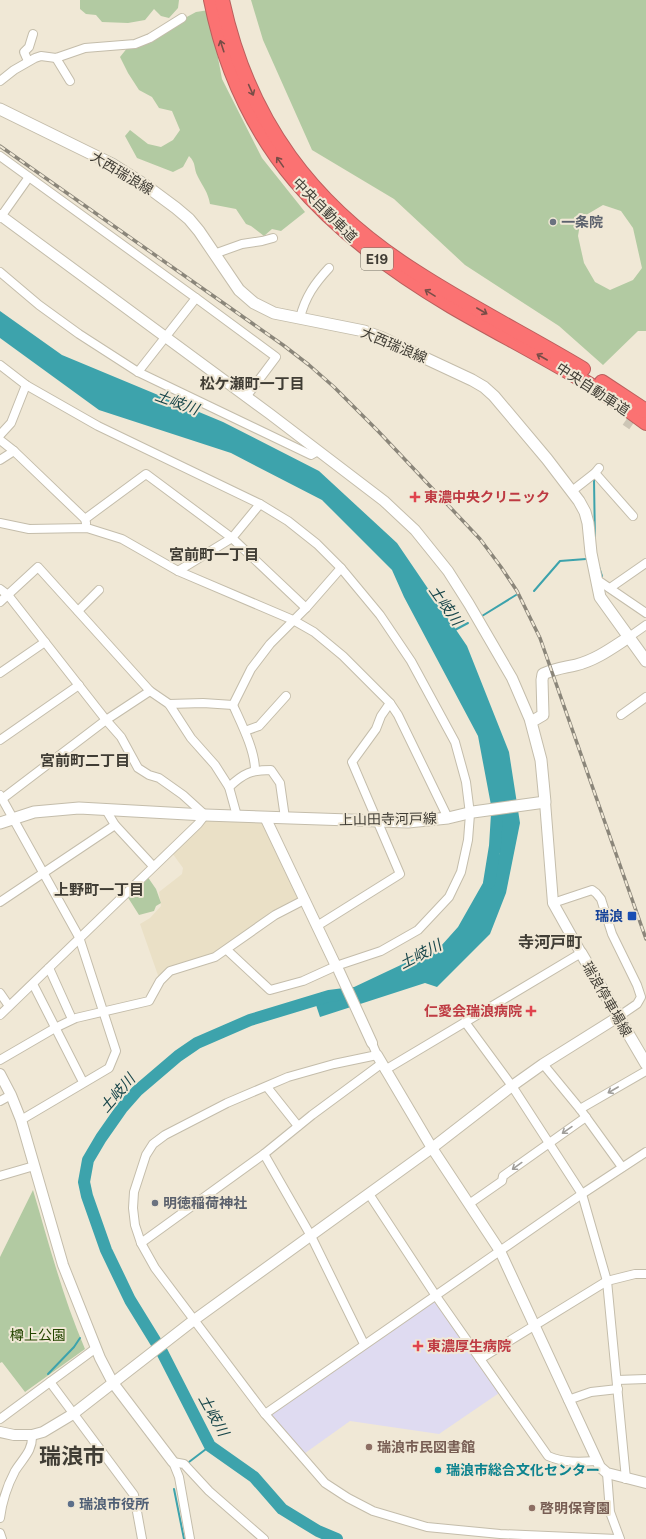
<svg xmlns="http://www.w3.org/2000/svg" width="646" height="1539" viewBox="0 0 646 1539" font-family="'Public Sans','Noto Sans JP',sans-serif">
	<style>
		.built { fill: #eae0c6 }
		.medical { fill: #dfdbf1 }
		.green { fill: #b2caa2; fill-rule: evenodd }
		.water { fill: #3da3ac }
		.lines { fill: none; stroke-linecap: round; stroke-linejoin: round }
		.stream { stroke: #3da3ac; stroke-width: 2 }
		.river { stroke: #3da3ac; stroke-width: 12 }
		.minor-tunnel { stroke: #cdc6b6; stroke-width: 8; stroke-dasharray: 8 4; stroke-linecap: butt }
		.minor-casing { stroke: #c4bdab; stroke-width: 10 }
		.tertiary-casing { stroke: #c4bdab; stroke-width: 12 }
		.secondary-casing { stroke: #c4bdab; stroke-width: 13 }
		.motorway-casing { stroke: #ba5f5d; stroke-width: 16 }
		.minor { stroke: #fff; stroke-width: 8 }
		.tertiary { stroke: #fff; stroke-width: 10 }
		.secondary { stroke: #fff; stroke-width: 11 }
		.motorway { stroke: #fb7272; stroke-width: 14 }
		.rail-casing { stroke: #8b867a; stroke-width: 3.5 }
		.rail { stroke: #f0e8d6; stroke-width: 2; stroke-dasharray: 6; stroke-linecap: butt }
		.oneway { stroke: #784d47 }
		.oneway2 { stroke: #a09e9a }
		.worship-dot { fill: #6b7280; stroke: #f0e8d6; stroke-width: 1.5 }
		.health-dot { fill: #e0444e; stroke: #f0e8d6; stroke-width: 1.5 }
		.transit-dot { fill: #1a4fb4; stroke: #f0e8d6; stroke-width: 1.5 }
		.education-dot { fill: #8d6e63; stroke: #f0e8d6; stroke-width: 1.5 }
		.culture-dot { fill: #0f9aa8; stroke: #f0e8d6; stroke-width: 1.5 }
		.service-dot { fill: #5c6f8a; stroke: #f0e8d6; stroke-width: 1.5 }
		.labels { text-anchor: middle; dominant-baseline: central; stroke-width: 4; stroke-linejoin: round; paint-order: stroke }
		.shield { fill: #f0e8d6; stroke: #757065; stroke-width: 1 }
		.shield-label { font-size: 13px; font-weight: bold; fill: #403d35 }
		.street-label { font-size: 14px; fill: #403d35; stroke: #f0e8d6 }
		.worship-label { font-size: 14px; font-weight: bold; fill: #5b616d; stroke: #f0e8d6; text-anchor: start }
		.health-label { font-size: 14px; font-weight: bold; fill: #be3a42; stroke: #f0e8d6; text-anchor: start }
		.transit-label { font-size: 14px; font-weight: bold; fill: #164399; stroke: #f0e8d6; text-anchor: end }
		.park-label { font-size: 14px; fill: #254500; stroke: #f0e8d6 }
		.education-label { font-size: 14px; font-weight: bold; fill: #785e54; stroke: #f0e8d6; text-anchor: start }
		.culture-label { font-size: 14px; font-weight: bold; fill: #0d838f; stroke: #f0e8d6; text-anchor: start }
		.service-label { font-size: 14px; font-weight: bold; fill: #4e5e75; stroke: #f0e8d6; text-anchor: start }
		.neighbourhood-label { font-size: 15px; font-weight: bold; fill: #403d35; stroke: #f0e8d6 }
		.water-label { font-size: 15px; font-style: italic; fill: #18464a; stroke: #f0e8d6 }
		.quarter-label { font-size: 16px; font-weight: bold; fill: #403d35; stroke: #f0e8d6 }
		.town-label { font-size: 22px; font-weight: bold; fill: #403d35; stroke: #f0e8d6 }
	</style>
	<rect width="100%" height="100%" fill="#f0e8d6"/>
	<!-- built -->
	<path class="built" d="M205,815L265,817L304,900L227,950L170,969L160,981L140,924L150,918L161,906L159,892L182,874L183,868L170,850Z"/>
	<!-- medical -->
	<path class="medical" d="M435,1301L502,1391L439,1434L350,1421L301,1456L268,1412Z"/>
	<!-- green -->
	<g class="green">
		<path d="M80,0H179L178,8L169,18L161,16L154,9L145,20L128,23L102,22L96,15L86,14L80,9Z"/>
		<path d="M251,0H646V331H638L603,365L559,326L465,265L394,199L312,150L263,40ZM603,205L621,211L633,228L642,268L633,280L610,290L595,282L584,263L578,236L581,218Z"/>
		<path d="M209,10L222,79L262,158L305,212L281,231L272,229L264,236L251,226L246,224L236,209L210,204C208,192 203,187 198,177C193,168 197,164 189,156L183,167L173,172L137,158L125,136L130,130L148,144L161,147L173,140L180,130L172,111L159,108L152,97L139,90L128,73L120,57L128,47L158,28L172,25L196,12Z"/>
		<path d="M147,876L156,889L161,903L156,906L154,911L139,915L127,896Z"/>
		<path d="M33,1190C49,1244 63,1298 85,1349L25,1392L2,1362L0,1363V1257Z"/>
	</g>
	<!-- water -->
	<path class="water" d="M0,311L62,355L223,422L319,471L397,543L467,646L509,752L520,823L506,893L490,934L437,987L425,983L320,1017L316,1005L441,946L458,927L500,853L478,736L404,597L392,570L322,500L231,453L99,410L0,338Z"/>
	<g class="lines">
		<!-- stream -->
		<g class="stream">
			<path d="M594,479L595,544"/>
			<path d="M599,567L602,576"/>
			<path d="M534,591L560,561L586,559"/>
			<path d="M482,616L516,595"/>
			<path d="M453,631L468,623"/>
			<path d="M48,1374L74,1347L80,1338"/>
			<path d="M189,1462L210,1446"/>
			<path d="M174,1489L184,1539"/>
		</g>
		<!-- river -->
		<g class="river">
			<path d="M489,883L495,846L497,814"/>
			<path d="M337,1539L318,1531L282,1509L254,1477L210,1446L162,1352L130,1300L106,1250L87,1196L84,1182L88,1160L101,1138L122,1108L137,1091L178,1056L197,1043L250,1020L329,996L353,993"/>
		</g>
		<!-- minor-tunnel -->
		<path class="minor-tunnel" d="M626,427L645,399"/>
		<defs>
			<g id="minor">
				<path d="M56,58L70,81"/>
				<path d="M28,61L24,52L29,47L33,34"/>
				<path d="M0,81L14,70L35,58L41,56L56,58L85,48L135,44L150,38L182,18"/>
				<path d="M0,156L196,298L138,372"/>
				<path d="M0,218L29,177"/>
				<path d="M214,254L242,244L262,241L273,238"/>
				<path d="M0,272L39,305L79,334L138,372L311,455L318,451"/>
				<path d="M196,298L276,357L246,397"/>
				<path d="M300,318C305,297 315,283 329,268"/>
				<path d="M0,365L26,385L98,426L260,504L288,521L317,544L341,568L380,615L411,661L455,742L466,782L470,814L468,840L461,872L449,897L418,930L381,951L336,966L303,981L270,990L227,950"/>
				<path d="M0,435L11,423L26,385"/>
				<path d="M0,440L14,451L85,519L86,523"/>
				<path d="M0,460L14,451"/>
				<path d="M595,473L633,516"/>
				<path d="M572,491L595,473L599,468"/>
				<path d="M85,519L146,474L232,538L306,608"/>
				<path d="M0,523L29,529L87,528L122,539L178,571L293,620L314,632L343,656L390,703L398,715L448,818"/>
				<path d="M178,571L232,538L260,504"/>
				<path d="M596,579L646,613"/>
				<path d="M610,588L646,563"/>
				<path d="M0,589L8,595L106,720L121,737L138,768L149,775L159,778L183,795L205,815L198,824L0,1015"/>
				<path d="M0,602L38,567L150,691L169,704L191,738L215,765L229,787L237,816"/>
				<path d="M78,611L99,590"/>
				<path d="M629,637L646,625"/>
				<path d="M0,673L45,642"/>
				<path d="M169,704L203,703L233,705"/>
				<path d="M233,705L251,669L270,644L306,608L341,568"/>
				<path d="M233,705C241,723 255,750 255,770"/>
				<path d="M621,715L646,697"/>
				<path d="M245,731L259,726L286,696"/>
				<path d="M0,740L79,685"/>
				<path d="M229,787C244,773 251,770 271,770L280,783L285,818"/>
				<path d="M0,795L79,937L116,1051L109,1068L21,1120"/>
				<path d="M2,799L106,720L150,691"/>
				<path d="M115,825L153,866"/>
				<path d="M0,902L115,825L106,810"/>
				<path d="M553,903L592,890L596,893L601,899L612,934L637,985L641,997L637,1004L618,1017"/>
				<path d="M317,926L400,874L352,762L376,729L381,716L390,703"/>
				<path d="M49,968L72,1019"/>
				<path d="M33,984L83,1082"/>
				<path d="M0,993L9,1006"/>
				<path d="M465,1022L512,1086L582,1194L607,1281L626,1479"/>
				<path d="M372,1043L377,1055L334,1064L288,1077L227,1103L165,1135L153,1144L146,1155L134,1192L133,1208L135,1225L141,1243L155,1268L265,1414L325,1483L348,1498L373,1511L427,1527L500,1534L617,1539"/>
				<path d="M0,1060L55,1028L76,1018L149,1001L160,981L170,971L215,957L275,915L304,900"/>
				<path d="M543,1064L580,1109L622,1167"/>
				<path d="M385,1070L581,953"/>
				<path d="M267,1087L298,1126"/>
				<path d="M0,1101L11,1095"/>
				<path d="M580,1109L646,1071"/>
				<path d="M264,1154L311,1236L364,1344"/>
				<path d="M0,1176L34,1166"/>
				<path d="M369,1194L436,1296L548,1456C564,1463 580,1462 596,1461"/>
				<path d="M469,1204L502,1181L503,1176L586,1117"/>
				<path d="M141,1243L264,1154L312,1115L381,1064"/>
				<path d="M480,1359L607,1281L635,1274H646"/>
				<path d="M617,1380L646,1379"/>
				<path d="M50,1382L134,1495L142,1539"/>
				<path d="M568,1400L591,1392L618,1389"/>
				<path d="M265,1414L582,1194L646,1152"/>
				<path d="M0,1419L96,1348"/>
				<path d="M173,1462L184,1464L209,1491L264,1539"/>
				<path d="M173,1462L179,1477L190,1539"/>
				<path d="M607,1473L610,1512L620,1539"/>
				<path d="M0,1518C2,1502 7,1486 15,1471C23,1458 33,1451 32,1435"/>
				<path d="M0,1533L2,1539"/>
			</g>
			<g id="tertiary">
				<path d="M0,215L270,414L384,501L415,530L448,571L469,604L512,678L531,722"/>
				<path d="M545,802L553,903L581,953"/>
				<path d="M265,817L336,966"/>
				<path d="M339,971L372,1043"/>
				<path d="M377,1055L432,1148L500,1251L600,1467L607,1473L646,1483"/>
				<path d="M0,1074L11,1095L21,1120L63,1265L100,1358L113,1383L173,1462"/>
				<path d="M0,1432L14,1435H32L43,1432L73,1414L194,1320L432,1148L512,1086L543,1064L618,1017"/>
			</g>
			<g id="secondary">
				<path d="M0,109L112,164L145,185L176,208L189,219L199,231L239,290L254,303L274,313L364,331L380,337L472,380L484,387L494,396L547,459L579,501L585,512L588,523L591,553L600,597L646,661"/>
				<path d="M0,823L34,812L79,808L205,815L408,822L448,818L473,812L545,802L541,760L531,722L543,715L542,680L543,674C557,668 563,668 576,665C596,660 612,648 629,637"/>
				<path d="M581,953L646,1064"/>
			</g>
			<g id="motorway">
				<path d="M211,0C240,147 326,232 451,306C516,344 586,377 646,423"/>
				<path d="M222,0C248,121 312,206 416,272C470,307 528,336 583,369"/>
				<path d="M602,382L646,411"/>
			</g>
		</defs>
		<!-- minor casing -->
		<use href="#minor" class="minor-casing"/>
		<!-- tertiary casing -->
		<use href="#tertiary" class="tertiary-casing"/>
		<!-- secondary casing -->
		<use href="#secondary" class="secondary-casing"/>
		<!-- motorway casing -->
		<use href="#motorway" class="motorway-casing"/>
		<!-- minor -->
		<use href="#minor" class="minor"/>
		<!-- tertiary -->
		<use href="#tertiary" class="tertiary"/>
		<!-- secondary -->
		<use href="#secondary" class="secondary"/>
		<!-- motorway -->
		<use href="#motorway" class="motorway"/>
		<defs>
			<path id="rail" d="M0,146L283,345L309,365L334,387L378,431L480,539L501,567L517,591L540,638L646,939"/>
		</defs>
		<!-- rail casing -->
		<use href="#rail" class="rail-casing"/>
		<!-- rail -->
		<use href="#rail" class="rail"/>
	</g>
	<!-- one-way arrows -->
	<defs><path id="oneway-shaft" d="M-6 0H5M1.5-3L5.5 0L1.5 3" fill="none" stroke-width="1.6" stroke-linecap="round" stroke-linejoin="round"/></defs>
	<g class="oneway">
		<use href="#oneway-shaft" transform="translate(222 46) rotate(-108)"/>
		<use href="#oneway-shaft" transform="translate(251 90) rotate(66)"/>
		<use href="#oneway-shaft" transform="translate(280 162) rotate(-125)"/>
		<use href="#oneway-shaft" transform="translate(430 293) rotate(-148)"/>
		<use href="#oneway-shaft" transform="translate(482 311) rotate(30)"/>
		<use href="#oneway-shaft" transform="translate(542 357) rotate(-150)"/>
	</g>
	<g class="oneway2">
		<use href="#oneway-shaft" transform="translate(613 1090) rotate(150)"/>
		<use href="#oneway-shaft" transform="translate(567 1130) rotate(145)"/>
		<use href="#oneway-shaft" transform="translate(517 1166) rotate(144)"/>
	</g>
	<!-- markers -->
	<g class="worship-dot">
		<circle cx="553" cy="222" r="4"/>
		<circle cx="155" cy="1203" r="4"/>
	</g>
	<g class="health-dot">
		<path d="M413 491h4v4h4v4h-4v4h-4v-4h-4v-4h4z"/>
		<path d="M529 1005h4v4h4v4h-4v4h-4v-4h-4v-4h4z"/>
		<path d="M416 1340h4v4h4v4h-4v4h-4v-4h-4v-4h4z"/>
	</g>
	<rect class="transit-dot" x="627" y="911" width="10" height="10" rx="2"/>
	<g class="education-dot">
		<circle cx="369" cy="1447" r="4"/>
		<circle cx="532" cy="1508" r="4"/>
	</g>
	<circle class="culture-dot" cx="438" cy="1470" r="4"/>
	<circle class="service-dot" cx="71" cy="1504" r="4"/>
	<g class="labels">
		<!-- shield labels -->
		<rect class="shield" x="361" y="248" width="32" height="22" rx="3"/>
		<g class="shield-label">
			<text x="377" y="259">E19</text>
		</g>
		<!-- street labels -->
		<g class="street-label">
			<text transform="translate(122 173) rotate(31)">大西瑞浪線</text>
			<text transform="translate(325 210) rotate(45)">中央自動車道</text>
			<text transform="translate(394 345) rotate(23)">大西瑞浪線</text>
			<text transform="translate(593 389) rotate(33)">中央自動車道</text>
			<text transform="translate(388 819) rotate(-1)">上山田寺河戸線</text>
			<text transform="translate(607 999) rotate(60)">瑞浪停車場線</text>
		</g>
		<!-- worship labels -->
		<g class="worship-label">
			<text x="561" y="222">一条院</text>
			<text x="163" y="1203">明徳稲荷神社</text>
		</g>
		<!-- health labels -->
		<g class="health-label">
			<text x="424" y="497">東濃中央クリニック</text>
			<text x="522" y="1011" text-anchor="end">仁愛会瑞浪病院</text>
			<text x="427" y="1346">東濃厚生病院</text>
		</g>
		<!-- transit labels -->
		<g class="transit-label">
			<text x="623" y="916">瑞浪</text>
		</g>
		<!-- park labels -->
		<g class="park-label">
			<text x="38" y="1335">樽上公園</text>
		</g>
		<!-- education labels -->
		<g class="education-label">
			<text x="377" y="1447">瑞浪市民図書館</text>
			<text x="540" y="1508">啓明保育園</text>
		</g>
		<!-- culture labels -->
		<g class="culture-label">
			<text x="446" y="1470">瑞浪市総合文化センター</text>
		</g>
		<!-- service labels -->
		<g class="service-label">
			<text x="79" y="1504">瑞浪市役所</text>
		</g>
		<!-- neighbourhood labels -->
		<g class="neighbourhood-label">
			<text x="252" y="383">松ケ瀬町一丁目</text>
			<text x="214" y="554">宮前町一丁目</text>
			<text x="85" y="760">宮前町二丁目</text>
			<text x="99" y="889">上野町一丁目</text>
		</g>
		<!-- water labels -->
		<g class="water-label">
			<text transform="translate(177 402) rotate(20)">土岐川</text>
			<text transform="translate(446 605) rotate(55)">土岐川</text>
			<text transform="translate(420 954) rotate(-27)">土岐川</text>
			<text transform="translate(117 1093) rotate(-49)">土岐川</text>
			<text transform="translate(214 1415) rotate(61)">土岐川</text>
		</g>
		<!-- quarter labels -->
		<g class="quarter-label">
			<text x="550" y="942">寺河戸町</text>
		</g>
		<!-- town labels -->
		<g class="town-label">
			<text x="72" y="1456">瑞浪市</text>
		</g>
	</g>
</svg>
